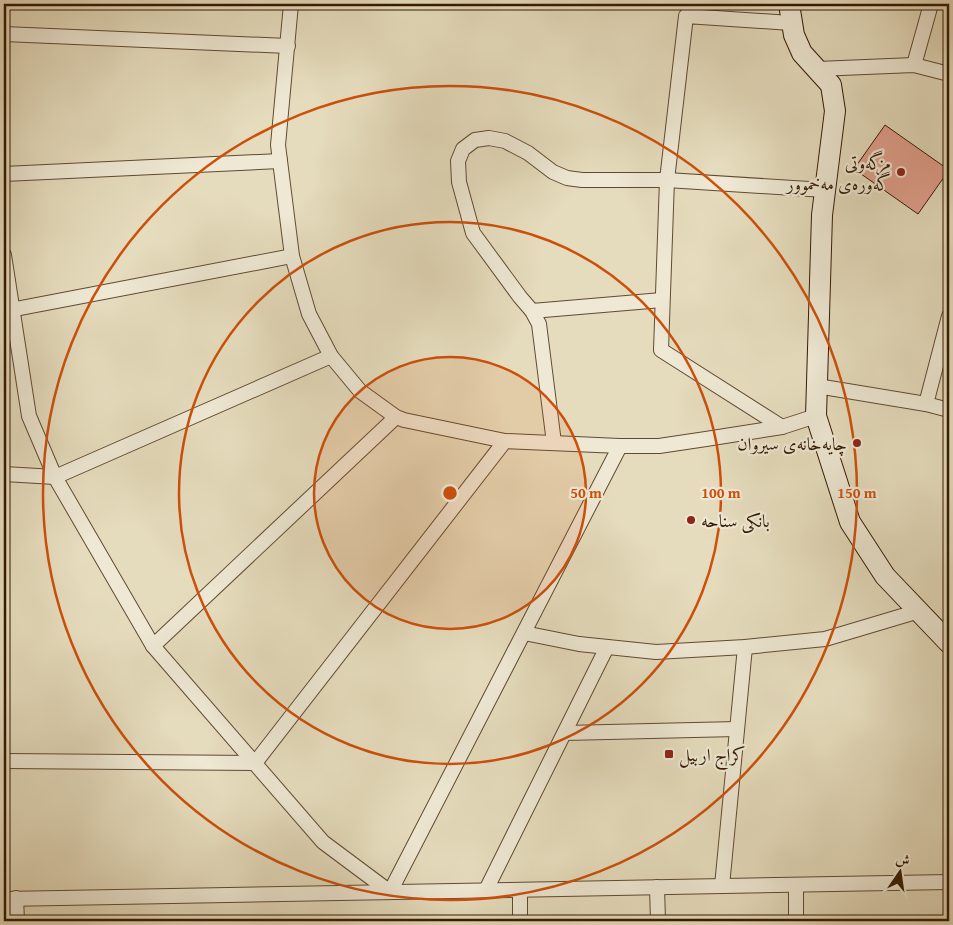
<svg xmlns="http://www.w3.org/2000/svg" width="953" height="925" viewBox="0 0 953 925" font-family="'Gentium Book Plus',Amiri,serif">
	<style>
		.building { fill: #e1a08e; stroke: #351902 }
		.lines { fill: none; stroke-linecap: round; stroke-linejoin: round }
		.street-casing { stroke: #614a31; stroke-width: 16 }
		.secondary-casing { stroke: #351902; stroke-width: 22 }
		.street { stroke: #eee8d4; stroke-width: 14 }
		.secondary { stroke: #eee8d4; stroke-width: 20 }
		.ring { fill: none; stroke: #cd4f0a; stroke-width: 2.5 }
		.poi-dot { fill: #8f2418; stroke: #eee8d4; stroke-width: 2 }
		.labels { text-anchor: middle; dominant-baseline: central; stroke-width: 4.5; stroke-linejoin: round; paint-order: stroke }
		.poi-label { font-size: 18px; fill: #351902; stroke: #eee8d4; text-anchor: end }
		.centre { fill: #cd4f0a; stroke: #eee8d4; stroke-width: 2.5 }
		.ring-label { font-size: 15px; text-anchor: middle; font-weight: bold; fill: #cd4f0a; stroke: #eee8d4; stroke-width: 4.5; stroke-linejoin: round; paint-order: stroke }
	</style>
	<rect width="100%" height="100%" fill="#e5dcbd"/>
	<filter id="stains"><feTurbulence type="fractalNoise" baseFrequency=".004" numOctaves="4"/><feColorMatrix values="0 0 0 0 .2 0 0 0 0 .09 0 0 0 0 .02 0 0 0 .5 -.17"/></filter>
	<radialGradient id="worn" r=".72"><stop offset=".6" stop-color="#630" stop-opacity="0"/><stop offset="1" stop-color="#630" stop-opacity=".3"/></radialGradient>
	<!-- building -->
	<path class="building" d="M885,125L949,170L918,214L854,169Z"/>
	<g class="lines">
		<defs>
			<g id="street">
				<path d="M291,4L278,145L292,256L309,314L331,356L360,391L396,417L404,420L505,441L620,446H659L706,439L782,427L816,416"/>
				<path d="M4,34L288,46"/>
				<path d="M914,65L931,4"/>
				<path d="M817,69L914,65L949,74"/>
				<path d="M4,174L280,161"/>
				<path d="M4,255L29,416L55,477L153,646L323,842L390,892L620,446"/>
				<path d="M5,311L292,256"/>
				<path d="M532,311L662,300"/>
				<path d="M817,386L926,404L949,410"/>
				<path d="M926,404L949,316"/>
				<path d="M782,427L661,350L667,180L686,16L791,23"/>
				<path d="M554,443L539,324L532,311L520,297L473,233L459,182L458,161L463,149L475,140L489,138L505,141L528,153L553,172L567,178L582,180H667L825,190"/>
				<path d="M4,474L55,477L331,356"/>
				<path d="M524,633L579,644L656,652L745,647L825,639L919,611"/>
				<path d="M153,646L396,417"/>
				<path d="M565,733L737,729"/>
				<path d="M4,761L255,763L505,441"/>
				<path d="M796,885V921"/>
				<path d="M722,886L745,647"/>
				<path d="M657,887L658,921"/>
				<path d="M486,890L607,647"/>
				<path d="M520,890V921"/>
				<path d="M16,898L17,921"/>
				<path d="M4,899L949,882"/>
			</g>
			<path id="secondary" d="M789,4L794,35L802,53L831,85L835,111L822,215L816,416L850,522L885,576L949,643"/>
		</defs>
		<!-- street casing -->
		<use href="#street" class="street-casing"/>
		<!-- secondary casing -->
		<use href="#secondary" class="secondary-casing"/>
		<!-- street -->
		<use href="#street" class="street"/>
		<!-- secondary -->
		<use href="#secondary" class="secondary"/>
	</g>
	<!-- distance rings -->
	<circle cx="450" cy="493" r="136" fill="#cd4f0a" fill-opacity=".12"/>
	<g class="ring">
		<circle cx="450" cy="493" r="136"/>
		<circle cx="450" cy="493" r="271"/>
		<circle cx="450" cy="493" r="407"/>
	</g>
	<!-- markers -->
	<g class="poi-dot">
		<circle cx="901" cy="172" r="5"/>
		<circle cx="857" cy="443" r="5"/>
		<circle cx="691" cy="520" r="5"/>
		<rect x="664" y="749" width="10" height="10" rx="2.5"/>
	</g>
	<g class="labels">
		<!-- poi labels -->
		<g class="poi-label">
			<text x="891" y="162">مزگەوتی<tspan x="891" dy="21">گەورەی مەخموور</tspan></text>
			<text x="847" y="443">چایەخانەی سیروان</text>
			<text x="701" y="520" text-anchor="start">بانکی سناحە</text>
			<text x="679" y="754" text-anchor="start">كراج اربیل</text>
		</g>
	</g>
	<circle cx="450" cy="493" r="8" class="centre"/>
	<g class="ring-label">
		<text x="586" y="498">50 m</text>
		<text x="721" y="498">100 m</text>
		<text x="857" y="498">150 m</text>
	</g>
	<!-- margin -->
	<rect width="953" height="925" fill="none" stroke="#e5dcbd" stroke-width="20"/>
	<rect x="5" y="5" width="943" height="915" fill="none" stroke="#351902" stroke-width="2.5"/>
	<rect x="10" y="10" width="933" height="905" fill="none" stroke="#351902"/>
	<!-- north arrow -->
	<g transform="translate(900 872) rotate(13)" stroke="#eee8d4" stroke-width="4" paint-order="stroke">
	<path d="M0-4L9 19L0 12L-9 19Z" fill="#351902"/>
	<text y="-8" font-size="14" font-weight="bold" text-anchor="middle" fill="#351902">ش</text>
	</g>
	<rect width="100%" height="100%" filter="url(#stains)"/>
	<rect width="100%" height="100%" fill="url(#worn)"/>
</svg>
